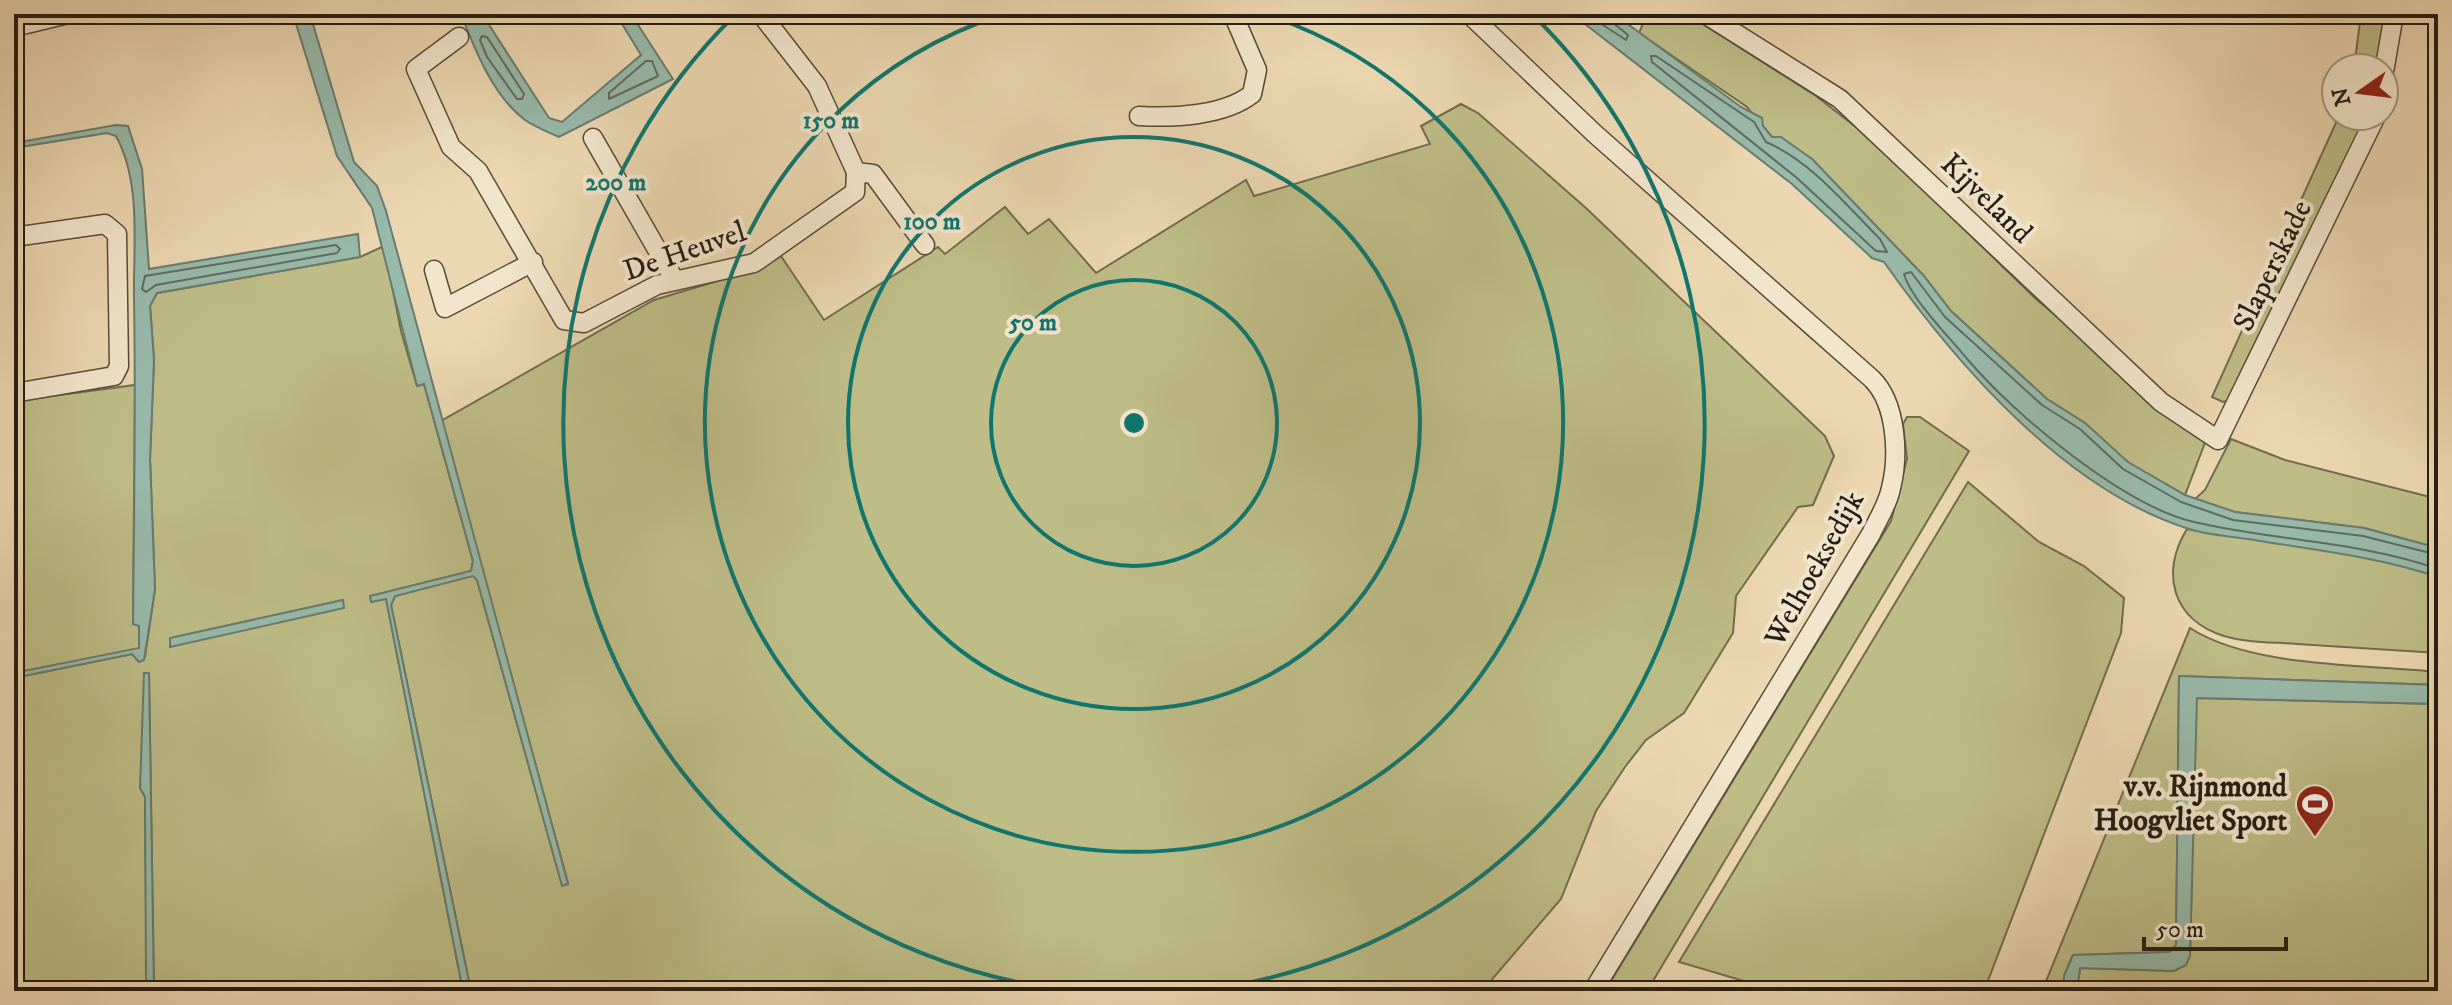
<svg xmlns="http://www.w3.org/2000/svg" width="2452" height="1005" viewBox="0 0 2452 1005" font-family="'IM FELL DW Pica',serif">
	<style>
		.green { fill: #bebc87; stroke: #726c4d; stroke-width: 2; fill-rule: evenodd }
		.water { fill: #98baaa; stroke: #6a7b6e; stroke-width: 2 }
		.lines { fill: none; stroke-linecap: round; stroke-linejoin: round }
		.shore { stroke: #5e6c5e; stroke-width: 2 }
		.street-casing { stroke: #564c3a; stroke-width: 21 }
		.street { stroke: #f2e5cc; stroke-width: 18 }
		.ring { fill: none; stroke: #0f766e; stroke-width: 4 }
		.labels { text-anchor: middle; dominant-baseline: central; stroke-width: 8; stroke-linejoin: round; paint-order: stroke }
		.street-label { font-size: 30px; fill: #251d13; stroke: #f2e5cc }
		.poi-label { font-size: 30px; font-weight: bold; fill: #251d13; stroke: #f2e5cc; text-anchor: end }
		.centre { fill: #0f766e; stroke: #f2e5cc; stroke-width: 4 }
		.ring-label { font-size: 24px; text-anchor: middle; font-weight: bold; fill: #0f766e; stroke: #f2e5cc; stroke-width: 8; stroke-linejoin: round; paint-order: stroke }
	</style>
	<rect width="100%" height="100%" fill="#ebd7b1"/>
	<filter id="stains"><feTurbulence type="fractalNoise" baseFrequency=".0025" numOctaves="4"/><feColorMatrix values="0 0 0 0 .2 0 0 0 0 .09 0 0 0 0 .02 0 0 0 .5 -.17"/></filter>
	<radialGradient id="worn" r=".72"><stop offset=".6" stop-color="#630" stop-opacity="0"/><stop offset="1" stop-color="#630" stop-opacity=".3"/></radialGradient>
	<!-- green -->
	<g class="green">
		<path d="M1647,14H1687L1816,96L1870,138L2036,299L2206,440L2185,495L2127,462L2085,423L2047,399L1951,311L1923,275L1812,159L1772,137L1747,107L1639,33Z"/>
		<path d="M2361,14H2393L2381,68H2354Z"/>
		<path d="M1461,104L1478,113L1587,209L1825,436L1834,456L1813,505L1798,507L1736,596L1733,633L1684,713L1646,740L1625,767L1596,811L1561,899L1482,991H471L391,605L395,596L473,575L477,580L562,885L568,883L441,421L654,300L754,270L781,256L824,320L938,247L945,254L1005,207L1028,234L1049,219L1096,273L1246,180L1254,196L1430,144L1421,126Z"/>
		<path d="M2339,116H2366L2235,399L2223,402L2212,397Z"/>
		<path d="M384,246L401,331L417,386L424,384L473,561L471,571L371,596L372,602L386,598L463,991H154L149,674L140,788L145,796L147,991H14V678L132,654L139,661L145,657L155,589L150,459L154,360L150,305L157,293L360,257ZM343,600L170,647L171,638Z"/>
		<path d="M135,385L133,624L139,625V649L14,673V401Z"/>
		<path d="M1907,417H1920L1969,451L1647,991H1605L1891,521L1907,459L1903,424Z"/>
		<path d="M2231,439L2285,460L2438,499V548L2364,528L2235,512L2195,499L2205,490Z"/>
		<path d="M1968,482L2039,542L2084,566L2124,598L2121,633L1984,991H1778L1679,962Z"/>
		<path d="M2187,529L2389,560L2438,577V653C2391,650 2344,647 2297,644C2273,642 2247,643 2224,636C2172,620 2160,572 2187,529Z"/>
		<path d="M2190,628C2252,668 2364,664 2438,672V685L2179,676L2176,945L2170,952L2073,955L2064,976L2063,991H2042Z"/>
		<path d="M2196,698L2438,704V991H2077L2080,968L2174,971L2186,964L2190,955Z"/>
	</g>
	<!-- water -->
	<g class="water">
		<path d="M293,14H310L354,162L377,186L386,211L568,884L562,886L477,580L473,576L395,596L391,605L471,991H463L386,599L371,602L370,596L471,571L473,561L424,384L417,386L372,208L337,156Z"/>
		<path d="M461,14H482L549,118L562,122L641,55L616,14H631L673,79L559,137C548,132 535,127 525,120C493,96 475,50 461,14Z"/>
		<path d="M1572,14H1614L1741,107L1762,118L1763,126L1772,137H1781L1812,159L1923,275L1951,311L2047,399L2085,423L2128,462L2185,495L2235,512L2364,528L2438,548V577C2376,556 2313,550 2248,539C2229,536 2207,535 2189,529C2065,490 1956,364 1884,262L1872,258L1792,184Z"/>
		<path d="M116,125L128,126L142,169L149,269L358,234L360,257L157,293L150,306L154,360L150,459L155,589L144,660L139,662L132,654L14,678V673L139,648V626L133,624C134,516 136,407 134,299C133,246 142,184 116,136L107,133L14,148V143Z"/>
		<path d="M343,600L344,608L170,647V638Z"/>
		<path d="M144,673H149L154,991H147L146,976L145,797L140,788Z"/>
		<path d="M2179,676L2438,685V704L2197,698L2190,956L2186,965L2174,971L2080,968L2077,991H2063L2064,976L2073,955L2170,952L2176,945Z"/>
	</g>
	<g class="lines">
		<!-- shore -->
		<g class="shore">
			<path d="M1586,14L1626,40L1628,35L1612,22L1610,14"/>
			<path d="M482,36L487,37L524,94L522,99H517L487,57L480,40Z"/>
			<path d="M1651,56H1656L1754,122L1766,142C1811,161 1845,204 1880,239L1887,252L1876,251L1797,178L1652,62Z"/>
			<path d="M646,61H652L658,76L609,99V93Z"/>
			<path d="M336,245L340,249L337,253L156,285L146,292L142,289L145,276Z"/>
			<path d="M2438,555L2363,536L2233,520L2181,502L2123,469L2080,429L2042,405L1945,317L1911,272L1904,274C1911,299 1951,339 1969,361C2015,415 2124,506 2194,522C2275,541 2359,541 2438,569"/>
		</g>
		<defs>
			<g id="street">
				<path d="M761,14L817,86L856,172L873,174L925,245"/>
				<path d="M1469,14L1595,134L1872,379C1897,404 1899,456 1891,488C1888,504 1878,519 1871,534L1593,991"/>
				<path d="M1705,14L1840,99L2161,402L2218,440L2376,116"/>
				<path d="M14,27L68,14"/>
				<path d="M459,37L416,69L451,147L478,171L564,320L584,323L657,285L754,263L855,192L856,172"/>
				<path d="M2384,72L2394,14"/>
				<path d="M1139,116C1173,118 1224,116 1252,94L1257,70L1233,14"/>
				<path d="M593,138L674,279"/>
				<path d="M14,237L105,224L117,234L119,366L114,376L14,393"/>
				<path d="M434,270L445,308L533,262"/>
			</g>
		</defs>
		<!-- street casing -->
		<use href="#street" class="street-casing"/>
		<!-- street -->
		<use href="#street" class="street"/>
	</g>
	<!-- distance rings -->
	<g class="ring">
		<circle cx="1134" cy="423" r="143"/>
		<circle cx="1134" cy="423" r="286"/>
		<path d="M1267 15A429 429 0 1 1 1001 15"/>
		<path d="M1074 991A571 571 0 0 1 734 16M1534 16A571 571 0 0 1 1194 991"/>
	</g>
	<!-- icons -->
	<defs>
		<symbol id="stadium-pin" viewBox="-11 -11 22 30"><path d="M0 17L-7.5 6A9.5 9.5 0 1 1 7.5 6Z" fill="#8f2418" stroke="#f2e5cc"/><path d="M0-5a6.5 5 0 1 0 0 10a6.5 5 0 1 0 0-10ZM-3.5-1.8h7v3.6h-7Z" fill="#fff"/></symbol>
	</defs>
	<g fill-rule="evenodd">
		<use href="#stadium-pin" x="2293" y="782" width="44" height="60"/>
	</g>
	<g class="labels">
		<!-- street labels -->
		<g class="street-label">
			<text transform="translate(1986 199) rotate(44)">Kijveland</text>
			<text transform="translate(685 252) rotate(-19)">De Heuvel</text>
			<text transform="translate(2273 266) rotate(-64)">Slaperskade</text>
			<text transform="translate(1815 569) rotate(-61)">Welhoeksedijk</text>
		</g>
		<!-- poi labels -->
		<g class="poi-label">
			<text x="2287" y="787">v.v. Rijnmond<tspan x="2287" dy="34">Hoogvliet Sport</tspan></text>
		</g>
	</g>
	<circle cx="1134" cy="423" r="12" class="centre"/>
	<g class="ring-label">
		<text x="831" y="128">150 m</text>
		<text x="616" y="190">200 m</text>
		<text x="932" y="229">100 m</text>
		<text x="1033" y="330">50 m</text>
	</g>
	<!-- margin -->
	<rect width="2452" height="1005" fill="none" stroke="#ebd7b1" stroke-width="48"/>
	<rect x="16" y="16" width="2420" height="973" fill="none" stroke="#251d13" stroke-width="4"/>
	<rect x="24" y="24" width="2404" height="957" fill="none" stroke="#251d13" stroke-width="2"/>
	<!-- north arrow -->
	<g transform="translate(2360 92) rotate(256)"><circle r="38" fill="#f2e5cc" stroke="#a09582" stroke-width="2"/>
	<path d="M0-6L14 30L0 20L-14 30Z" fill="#8f2418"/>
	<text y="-12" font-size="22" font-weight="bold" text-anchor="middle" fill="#251d13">N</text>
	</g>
	<!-- scale -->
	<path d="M2144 937v12h142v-12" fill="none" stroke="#251d13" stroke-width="4"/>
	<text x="2156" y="937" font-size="24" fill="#251d13" stroke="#f2e5cc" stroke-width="6" paint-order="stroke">50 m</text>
	<rect width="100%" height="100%" filter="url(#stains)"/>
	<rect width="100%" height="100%" fill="url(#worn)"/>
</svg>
